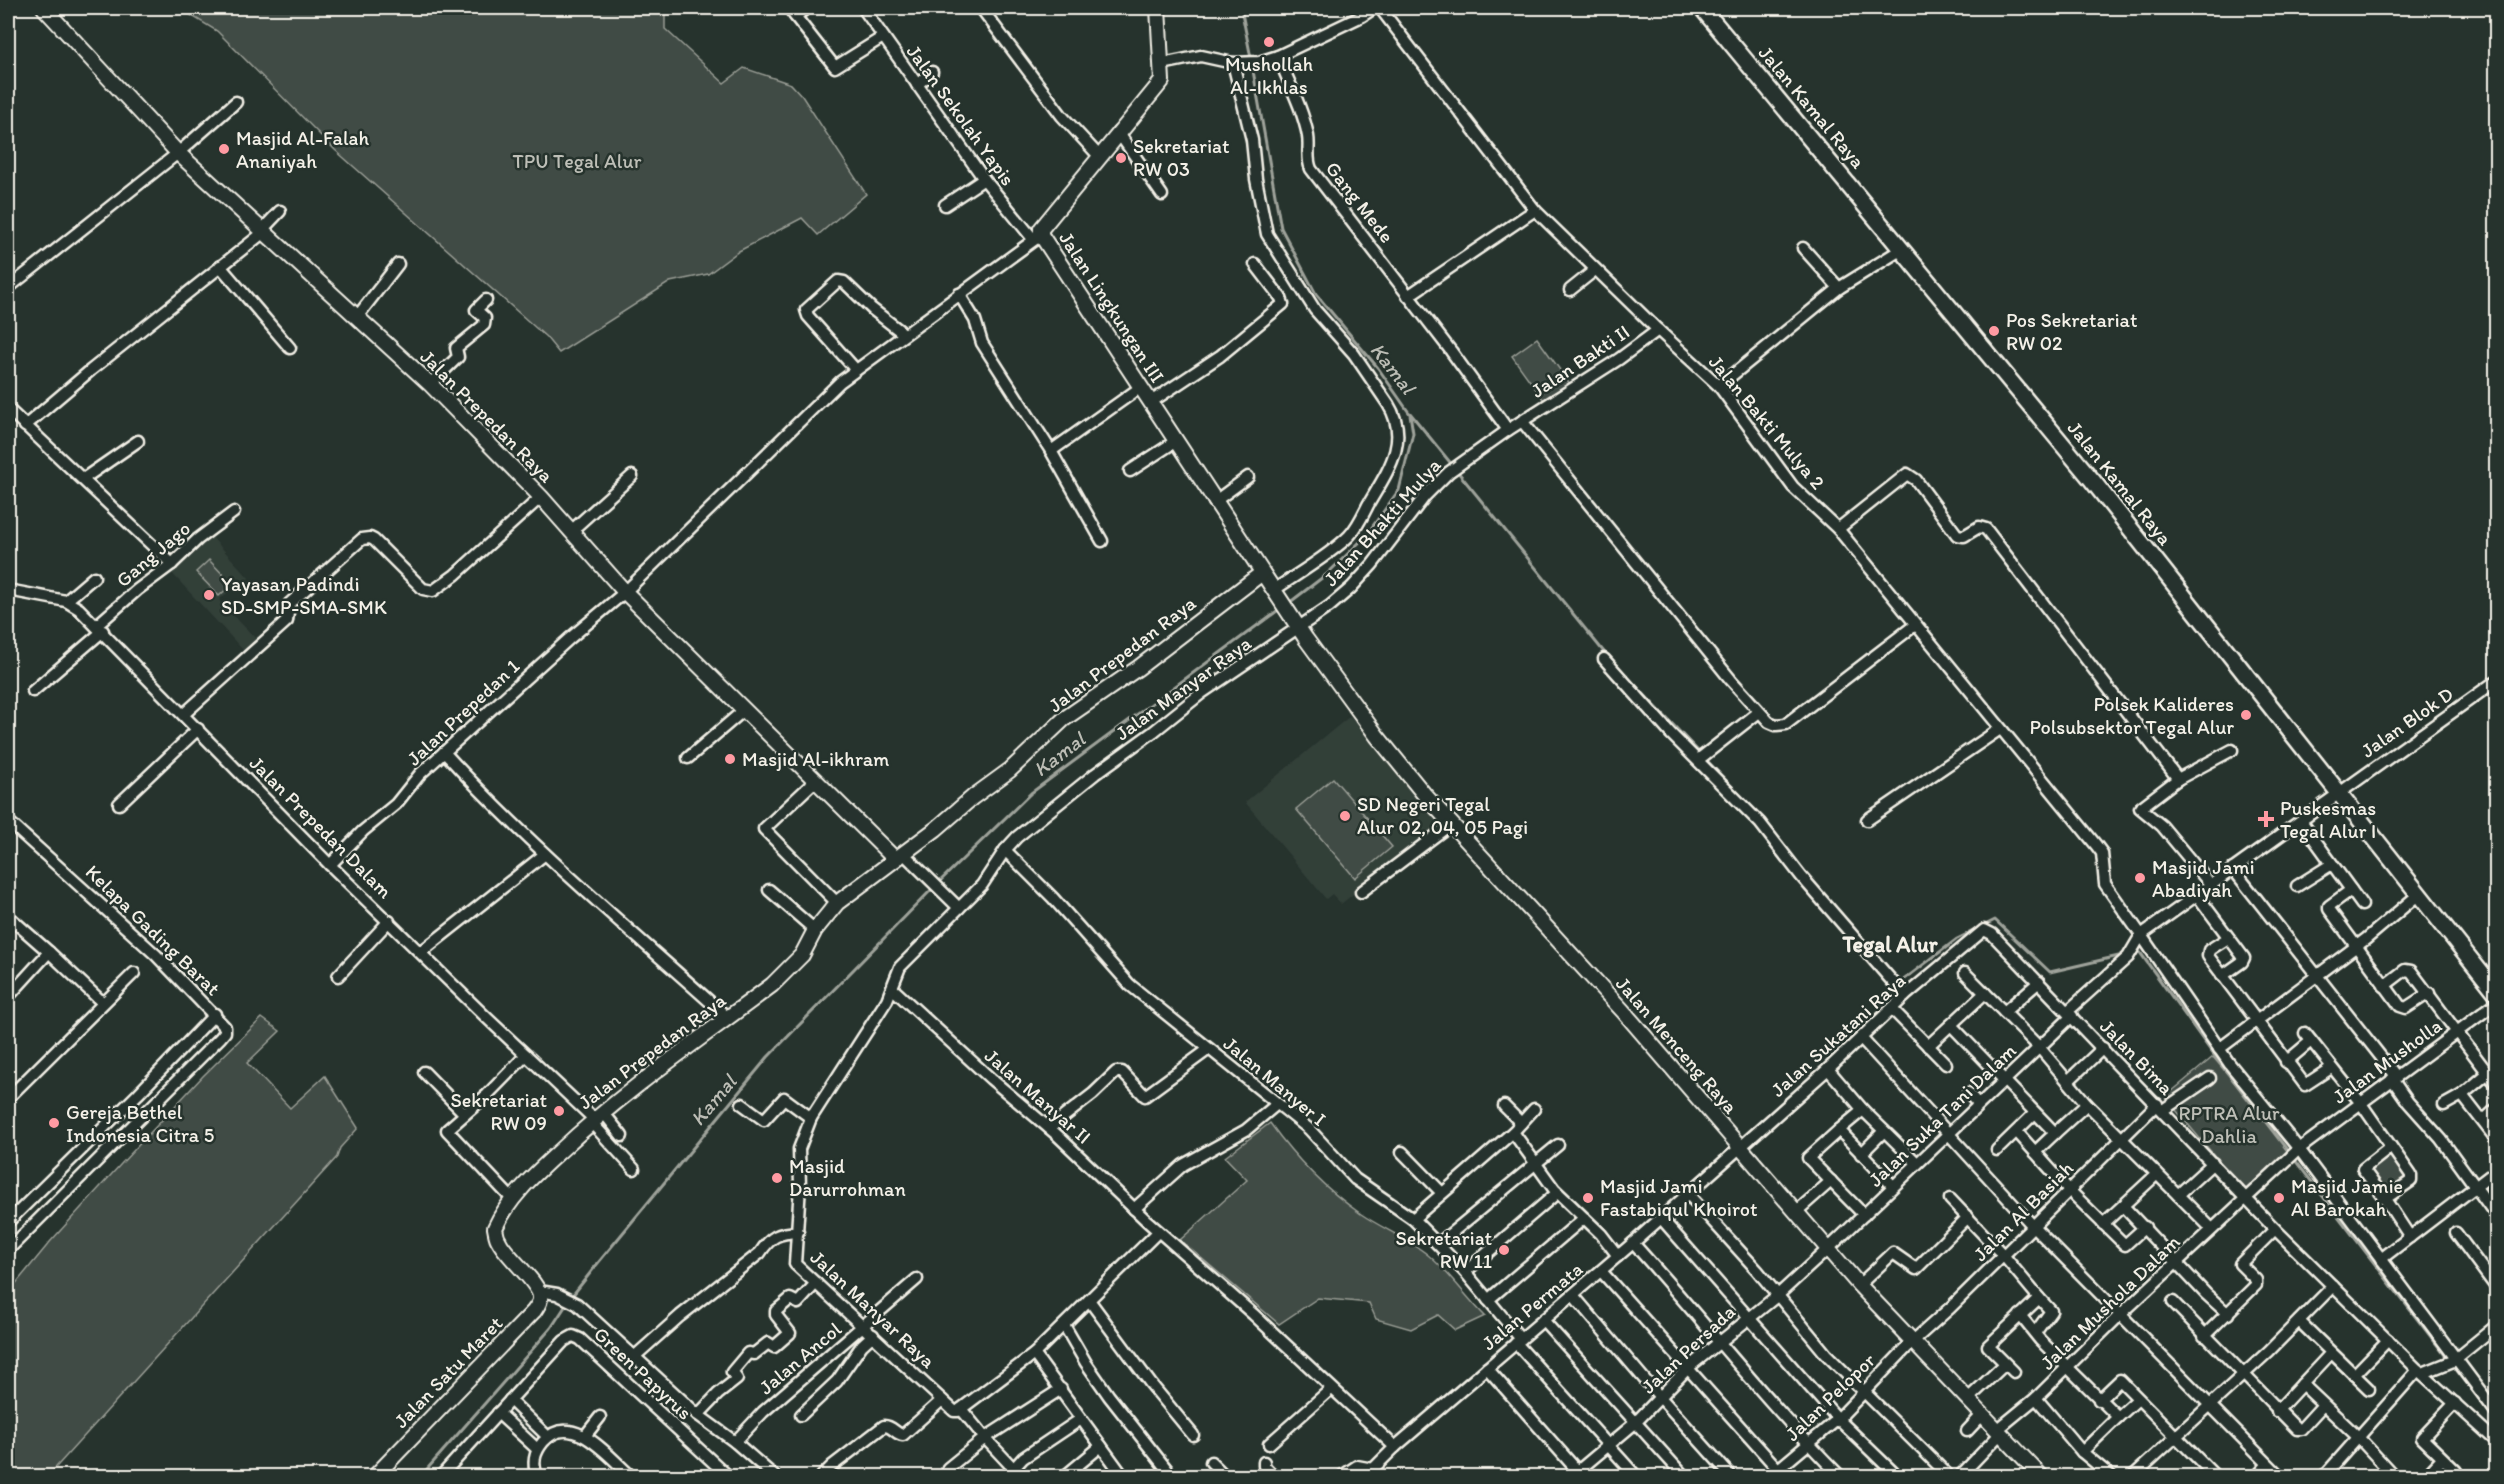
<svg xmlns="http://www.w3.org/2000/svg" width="2504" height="1484" viewBox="0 0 2504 1484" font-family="Itim,sans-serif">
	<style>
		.built { fill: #333f39 }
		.green { fill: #414b45; stroke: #9a9e96; stroke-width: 1.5 }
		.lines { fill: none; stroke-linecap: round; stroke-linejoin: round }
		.stream { stroke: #9fa39b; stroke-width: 3 }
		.minor-casing { stroke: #f4f1e8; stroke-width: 15 }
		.tertiary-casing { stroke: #f4f1e8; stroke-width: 18 }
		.secondary-casing { stroke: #f4f1e8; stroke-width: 20 }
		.minor { stroke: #26332d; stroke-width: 10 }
		.tertiary { stroke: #26332d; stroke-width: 14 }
		.secondary { stroke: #26332d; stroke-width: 15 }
		.poi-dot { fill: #ff9aa2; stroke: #26332d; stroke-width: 2 }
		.labels { text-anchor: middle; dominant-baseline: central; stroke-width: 5; stroke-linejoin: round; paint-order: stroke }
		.poi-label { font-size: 20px; fill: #f4f1e8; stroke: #26332d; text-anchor: start }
		.street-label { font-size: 20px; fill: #f4f1e8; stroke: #26332d }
		.park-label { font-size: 20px; fill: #bebfb7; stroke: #26332d }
		.water-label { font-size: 21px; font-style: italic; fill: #bcbdb5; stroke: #26332d }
		.quarter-label { font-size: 22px; font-weight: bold; fill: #f4f1e8; stroke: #26332d }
	</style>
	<rect width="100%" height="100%" fill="#26332d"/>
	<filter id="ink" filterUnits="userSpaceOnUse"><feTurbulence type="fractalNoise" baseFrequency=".0167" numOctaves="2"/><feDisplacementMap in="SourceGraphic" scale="12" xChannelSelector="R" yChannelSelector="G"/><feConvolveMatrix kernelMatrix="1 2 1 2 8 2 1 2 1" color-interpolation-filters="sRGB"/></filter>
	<g filter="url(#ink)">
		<!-- built -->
		<g class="built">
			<path d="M209,534L249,578L236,590L233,588L219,600L256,639L244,651L169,570Z"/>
			<path d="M1350,716L1445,831L1364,898L1357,891L1341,904L1332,894L1326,899L1245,802Z"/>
		</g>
		<!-- green -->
		<g class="green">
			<path d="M179,8H665V29L724,83L744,68L791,84L802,96L866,194L818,235L802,218L739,251L708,274L670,282L559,353L546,337L335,150L217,31Z"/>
			<path d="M1537,338L1573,388L1548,406L1512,356Z"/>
			<path d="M209,560L232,584L219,596L196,572Z"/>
			<path d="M1333,778L1392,847L1355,878L1296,809Z"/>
			<path d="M262,1018L280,1031L247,1063L290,1108L325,1076L358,1128L340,1148L337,1157L48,1476H8V1293L50,1242L121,1164L203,1076Z"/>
			<path d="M2213,1057L2293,1152L2245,1192L2165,1097Z"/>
			<path d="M1270,1123C1295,1158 1325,1189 1361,1214C1383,1229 1407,1238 1428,1255C1449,1272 1466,1297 1485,1316L1455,1330L1438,1315L1411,1329L1376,1319L1369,1303L1318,1298L1279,1324L1180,1240L1247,1180L1225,1157Z"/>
			<path d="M2388,1148L2409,1179L2388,1194L2366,1163Z"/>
		</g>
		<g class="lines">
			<!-- stream -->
			<g class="stream">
				<path d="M1241,8L1251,58"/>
				<path d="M1252,65L1281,228L1316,294L1378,368L1410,414L1413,433L1399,490L1365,537L1327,574L1289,603"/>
				<path d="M1410,413L1608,657"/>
				<path d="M1617,666L1755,811"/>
				<path d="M938,883L1031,793L1281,608"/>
				<path d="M2136,952L2139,951L2211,1051L2448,1359"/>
				<path d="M1897,985L1957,939L1995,920L2050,972L2123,955"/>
				<path d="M2452,1364L2496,1421"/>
				<path d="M421,1476L551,1328L572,1296L598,1263L768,1057L933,888"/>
			</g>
			<defs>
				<g id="minor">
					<path d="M789,8L795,16L807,8"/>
					<path d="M863,8L984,179L1034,240"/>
					<path d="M981,8L1062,116L1099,156"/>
					<path d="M1380,8L1535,210L1658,330L1719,386L1793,487L1838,529L2096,845L2102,853L2105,884L2141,935L2496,681"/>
					<path d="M795,16L835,67L883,37"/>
					<path d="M1278,56C1288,81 1303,109 1308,136C1310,147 1306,158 1311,169L1451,351L1508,430"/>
					<path d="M1233,63L1252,140L1256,179L1267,234L1315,310L1354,354L1388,404C1411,441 1387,472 1368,505C1363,515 1357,528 1349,536C1330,555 1297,574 1274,590"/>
					<path d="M1162,64L1201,56L1233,63L1259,62L1278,56L1362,16L1374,8"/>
					<path d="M917,85L932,72"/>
					<path d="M1118,132L1162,195"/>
					<path d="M945,205L984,179"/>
					<path d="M262,230L280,211"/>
					<path d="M1803,248L1839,288"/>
					<path d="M220,266L290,348"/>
					<path d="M8,288L178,153L236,102"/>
					<path d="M1570,290L1595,270"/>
					<path d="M959,294L975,320L982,343L1051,451L1102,541"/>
					<path d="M1408,296L1535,210"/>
					<path d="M357,317L398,264"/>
					<path d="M856,370L808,316L806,310L838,281L844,282L872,309L904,334"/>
					<path d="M430,384L458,357L456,348L484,325L485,318L476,310L486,300"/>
					<path d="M1719,386L1839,288L1902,249"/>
					<path d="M1151,402L1220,356L1283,304L1281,298L1255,264"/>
					<path d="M8,409L172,564"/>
					<path d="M1522,421L1731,680L1769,722L1776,725L1786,724L1915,625"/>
					<path d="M25,426L91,370L264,232"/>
					<path d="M1051,451L1141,387"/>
					<path d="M1130,471L1176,441"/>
					<path d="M83,479L138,441"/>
					<path d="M1214,502L1248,477"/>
					<path d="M1838,529L1907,474L1916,480L1957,535L1964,536L1979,527L1986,529L2178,779"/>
					<path d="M570,532L632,476"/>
					<path d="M8,590L66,601L79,609L330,865L488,1019L594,1119"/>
					<path d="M66,601L94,577"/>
					<path d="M96,626L137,590L172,564L198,539L234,512"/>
					<path d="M1604,659L1671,734L1760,823L1801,876L1905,996"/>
					<path d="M33,691L103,631"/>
					<path d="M184,714L287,621L289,604L362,539L370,538L374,540L423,589L433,591L455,575L541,497"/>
					<path d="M444,752C531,848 632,931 728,1018"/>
					<path d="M688,758L744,710"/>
					<path d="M1698,760L1759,712"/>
					<path d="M815,781L764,829L837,903"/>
					<path d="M119,804L198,729"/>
					<path d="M1867,820L2000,729"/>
					<path d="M8,821L156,955L225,1027V1032L220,1038L8,1250"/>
					<path d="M2301,821L2362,905"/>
					<path d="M1005,850L1053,898L1130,985L1309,1129L1355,1179L1413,1219L1465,1272L1521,1339"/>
					<path d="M903,853L959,908"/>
					<path d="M330,865L363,831L396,804L420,774L569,639L625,592L840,382L1041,235"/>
					<path d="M2233,869L2396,1076"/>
					<path d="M2211,885L2162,826L2140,808L2178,779L2232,750"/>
					<path d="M2297,886L2332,864"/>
					<path d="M769,890L815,930"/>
					<path d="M2351,890L2329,906V909L2400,1006L2406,1008L2429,993"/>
					<path d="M1361,892L1451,824"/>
					<path d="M2197,895L2244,958L2242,962L2222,976"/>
					<path d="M8,916L49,952L103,1003"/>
					<path d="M2228,938L2209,950L2208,956L2305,1085L2331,1068"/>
					<path d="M421,952L545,854"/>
					<path d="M1965,973L2039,1047L2087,1104L2212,1229"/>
					<path d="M338,976L389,921"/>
					<path d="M2384,986L2405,970L2411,971L2496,1084"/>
					<path d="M893,989L991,1079L1056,1134L1147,1221L1253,1314L1395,1447"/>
					<path d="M8,997L49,952"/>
					<path d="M1892,1009L1946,1064"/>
					<path d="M2068,1011L2128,957L2141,935L2229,1063L2299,1149L2496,1412"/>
					<path d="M2004,1012L2039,982"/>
					<path d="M1951,1025L2055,1133L2035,1152"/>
					<path d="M2305,1033L2360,1102L2411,1175V1181L2385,1199L2410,1237"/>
					<path d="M1861,1038L2033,1226L2280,1476"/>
					<path d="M1928,1046L1985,993"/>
					<path d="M2219,1049L2366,939L2419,894"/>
					<path d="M2286,1062L2311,1041"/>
					<path d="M1828,1069L1863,1110L1917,1163"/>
					<path d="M424,1072L465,1114"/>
					<path d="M2392,1079L2408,1102L2441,1139L2496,1215"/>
					<path d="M2068,1081L2103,1048"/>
					<path d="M1968,1093L1978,1104"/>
					<path d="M2462,1095L2496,1139"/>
					<path d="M8,1098L134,973"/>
					<path d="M742,1104L764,1120L784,1098L811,1118"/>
					<path d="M2444,1105L2462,1095L2488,1073"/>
					<path d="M1504,1106L1521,1123"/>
					<path d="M1863,1110L1839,1130L1893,1186"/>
					<path d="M2163,1110L2210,1078"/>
					<path d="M603,1112L622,1136"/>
					<path d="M2483,1121L2496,1109"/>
					<path d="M591,1122L634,1169"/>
					<path d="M1049,1128L1093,1094L1116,1072H1122L1145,1096L1209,1049"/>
					<path d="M1839,1130L1808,1158L1864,1215"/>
					<path d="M1513,1132L1554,1189L1601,1234L1618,1256"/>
					<path d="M2017,1132L2069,1190L2125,1245L2145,1227"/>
					<path d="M2055,1133L2087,1104"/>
					<path d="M1997,1150L2035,1113"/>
					<path d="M1402,1152L1442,1193"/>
					<path d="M1861,1154L1884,1131"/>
					<path d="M1688,1194L1757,1270L1826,1354L1949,1476"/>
					<path d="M2178,1195L2213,1163"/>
					<path d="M512,1199L447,1130L487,1095L526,1055"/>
					<path d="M1950,1199L2003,1255L2039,1298L1988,1346L2014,1372"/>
					<path d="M2385,1199L2363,1169L2391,1147"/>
					<path d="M2123,1206L2206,1294L2228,1314"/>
					<path d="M1134,1209L1183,1165L1246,1130L1277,1104"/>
					<path d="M1796,1212L1831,1181"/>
					<path d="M1661,1218L1838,1419L1897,1476"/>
					<path d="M1413,1219L1513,1132L1534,1109"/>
					<path d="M8,1222L138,1094L215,1014"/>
					<path d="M2103,1224L2157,1174"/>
					<path d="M1158,1232L1034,1354L958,1411H954L795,1264L800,1186L799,1149L811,1118L887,1000L900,967L982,885L1005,850L1017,837L1095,774L1153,732L1203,692L1330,606L1351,588L1372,565L1425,496L1449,472L1508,430L1619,359L1658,330"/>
					<path d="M2456,1233L2496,1287"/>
					<path d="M1633,1243C1703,1320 1767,1403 1840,1476"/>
					<path d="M1438,1244L1558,1145"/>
					<path d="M2381,1259L2496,1171"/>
					<path d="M1601,1271L1784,1476"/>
					<path d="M1465,1272L1557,1193"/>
					<path d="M1859,1285L1893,1253L1916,1269L1968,1217"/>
					<path d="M539,1291L557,1294L577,1304L698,1415L735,1442L774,1476"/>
					<path d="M1573,1295L1651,1387L1731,1476"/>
					<path d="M1089,1300L1151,1384L1193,1435"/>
					<path d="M1488,1300L1583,1219"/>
					<path d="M2173,1302L2297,1429H2301L2323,1405"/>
					<path d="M2020,1315L2040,1340L2118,1417L2082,1452"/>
					<path d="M1543,1320L1684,1476"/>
					<path d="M2299,1321L2369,1389"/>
					<path d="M1064,1325L1086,1363L1109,1396L1172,1476"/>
					<path d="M2035,1333L2051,1311L2039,1298"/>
					<path d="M2204,1336L2256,1285V1280L2240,1264L2275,1229"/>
					<path d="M1516,1343L1636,1476"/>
					<path d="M1034,1354L1123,1476"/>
					<path d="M634,1357L680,1316L760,1253C771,1236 778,1233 798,1232"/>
					<path d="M1487,1368L1582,1476"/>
					<path d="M2423,1373L2453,1361L2496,1326"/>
					<path d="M2354,1375L2388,1340"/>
					<path d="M2302,1384L2358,1437L2394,1476"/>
					<path d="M2036,1398L2082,1452L2111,1476"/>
					<path d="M1968,1399L2005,1364"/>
					<path d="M510,1400L548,1437"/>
					<path d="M2099,1400L2120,1380L2215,1476"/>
					<path d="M2455,1403L2422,1438L2456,1471"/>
					<path d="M961,1409L985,1438L1061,1389"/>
					<path d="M2277,1411L2331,1353"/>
					<path d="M498,1413L537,1449"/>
					<path d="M698,1415L718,1394L737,1379L732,1372L748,1353L754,1354L768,1343L774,1347L790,1333L776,1315V1311L790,1299L798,1303L816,1283"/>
					<path d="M801,1415L837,1381L862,1345L873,1335"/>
					<path d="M2118,1417L2138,1399"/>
					<path d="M1997,1430L2036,1398L2120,1315L2299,1149L2496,1003"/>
					<path d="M1967,1431L1982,1415"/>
					<path d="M585,1436L600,1417"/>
					<path d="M735,1442L763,1412L917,1279"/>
					<path d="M1269,1444L1331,1389"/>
					<path d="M1211,1462L1225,1476"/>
					<path d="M1264,1462V1466L1274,1476"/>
					<path d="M441,1476L564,1341L573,1336L580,1339L728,1476"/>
					<path d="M537,1476C532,1463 534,1453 543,1442C572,1409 610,1458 631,1476"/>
					<path d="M822,1476L832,1466L884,1426C893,1426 895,1434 903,1435L942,1400"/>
					<path d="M952,1476L948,1468L985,1438L1014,1469"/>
					<path d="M1007,1476L1023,1458L1081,1419"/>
					<path d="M1065,1476L1101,1446"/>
					<path d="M1342,1476L1357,1466L1373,1469L1395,1447L1633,1243L1828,1069L1905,996L1984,930L1992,934L2275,1229L2418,1370L2496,1441"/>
					<path d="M1572,1476L1635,1423L1689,1367L1778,1295L1828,1249L2072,1016"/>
					<path d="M1770,1476L1838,1419L1912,1342L1950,1308L2157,1104"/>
					<path d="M1960,1476L2000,1434"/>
					<path d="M2133,1476L2269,1351L2333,1286"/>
					<path d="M2257,1476L2267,1465"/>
					<path d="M2324,1476L2418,1370"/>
					<path d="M2426,1476L2442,1459"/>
				</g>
				<g id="tertiary">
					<path d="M44,8L178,153L430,384L541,497L625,592L895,859"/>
					<path d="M1158,8L1162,81L1041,229V235L1306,639L1377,736L1424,794L1623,1011L1859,1285L2041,1476"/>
					<path d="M375,1476L534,1311C536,1308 540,1303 540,1299C542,1284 506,1257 499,1241C496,1237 496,1232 495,1228C509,1197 535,1174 560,1151C625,1090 700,1039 772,985L802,955L815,930L837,903L936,829L973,797L1010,770L1064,719L1138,668L1262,573"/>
				</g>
				<path id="secondary" d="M1702,8L2092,480L2496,992"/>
			</defs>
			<!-- minor casing -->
			<use href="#minor" class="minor-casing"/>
			<!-- tertiary casing -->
			<use href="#tertiary" class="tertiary-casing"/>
			<!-- secondary casing -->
			<use href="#secondary" class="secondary-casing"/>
			<!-- minor -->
			<use href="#minor" class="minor"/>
			<!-- tertiary -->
			<use href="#tertiary" class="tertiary"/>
			<!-- secondary -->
			<use href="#secondary" class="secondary"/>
		</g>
	</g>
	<!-- markers -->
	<g class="poi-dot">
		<circle cx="1269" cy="42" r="6"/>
		<circle cx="224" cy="149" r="6"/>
		<circle cx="1121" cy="158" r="6"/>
		<circle cx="1994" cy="331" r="6"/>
		<circle cx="209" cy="595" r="6"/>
		<circle cx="2246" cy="715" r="6"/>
		<circle cx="730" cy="759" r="6"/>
		<circle cx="1345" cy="816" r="6"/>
		<path d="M2263 810h6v6h6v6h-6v6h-6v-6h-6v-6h6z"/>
		<circle cx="2140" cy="878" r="6"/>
		<circle cx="559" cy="1111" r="6"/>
		<circle cx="54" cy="1123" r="6"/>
		<circle cx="777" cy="1178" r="6"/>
		<circle cx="1588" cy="1198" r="6"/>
		<circle cx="2279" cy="1198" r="6"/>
		<circle cx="1504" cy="1250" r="6"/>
	</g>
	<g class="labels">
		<!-- poi labels -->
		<g class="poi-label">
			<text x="1269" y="64" text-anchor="middle">Mushollah<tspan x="1269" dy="23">Al-Ikhlas</tspan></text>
			<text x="236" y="138">Masjid Al-Falah<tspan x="236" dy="23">Ananiyah</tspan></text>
			<text x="1133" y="146">Sekretariat<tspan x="1133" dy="23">RW 03</tspan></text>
			<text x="2006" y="320">Pos Sekretariat<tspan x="2006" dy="23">RW 02</tspan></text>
			<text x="221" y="584">Yayasan Padindi<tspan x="221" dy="23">SD-SMP-SMA-SMK</tspan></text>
			<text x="2234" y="704" text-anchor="end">Polsek Kalideres<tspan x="2234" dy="23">Polsubsektor Tegal Alur</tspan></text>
			<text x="742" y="759">Masjid Al-ikhram</text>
			<text x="1357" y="804">SD Negeri Tegal<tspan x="1357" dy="23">Alur 02, 04, 05 Pagi</tspan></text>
			<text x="2280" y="808">Puskesmas<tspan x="2280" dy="23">Tegal Alur I</tspan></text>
			<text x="2152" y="867">Masjid Jami<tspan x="2152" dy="23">Abadiyah</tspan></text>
			<text x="547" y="1100" text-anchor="end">Sekretariat<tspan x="547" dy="23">RW 09</tspan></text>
			<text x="66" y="1112">Gereja Bethel<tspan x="66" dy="23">Indonesia Citra 5</tspan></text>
			<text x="789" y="1166">Masjid<tspan x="789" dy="23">Darurrohman</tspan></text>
			<text x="1600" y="1186">Masjid Jami<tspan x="1600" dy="23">Fastabiqul Khoirot</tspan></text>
			<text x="2291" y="1186">Masjid Jamie<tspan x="2291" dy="23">Al Barokah</tspan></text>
			<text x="1492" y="1238" text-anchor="end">Sekretariat<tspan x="1492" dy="23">RW 11</tspan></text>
		</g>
		<!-- street labels -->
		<g class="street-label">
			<text transform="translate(1812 107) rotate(50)">Jalan Kamal Raya</text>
			<text transform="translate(961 115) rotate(54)">Jalan Sekolah Yapis</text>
			<text transform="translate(1360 202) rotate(52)">Gang Mede</text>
			<text transform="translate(1112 307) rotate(57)">Jalan Lingkungan III</text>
			<text transform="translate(1580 361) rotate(-34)">Jalan Bakti II</text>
			<text transform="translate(487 416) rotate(45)">Jalan Prepedan Raya</text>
			<text transform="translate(1767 422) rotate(50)">Jalan Bakti Mulya 2</text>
			<text transform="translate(2120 483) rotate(51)">Jalan Kamal Raya</text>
			<text transform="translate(1382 522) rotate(-48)">Jalan Bhakti Mulya</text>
			<text transform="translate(153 554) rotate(-40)">Gang Jago</text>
			<text transform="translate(1122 654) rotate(-37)">Jalan Prepedan Raya</text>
			<text transform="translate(1183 688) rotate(-36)">Jalan Manyar Raya</text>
			<text transform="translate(463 712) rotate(-43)">Jalan Prepedan 1</text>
			<text transform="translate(2407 722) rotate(-35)">Jalan Blok D</text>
			<text transform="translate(321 827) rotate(45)">Jalan Prepedan Dalam</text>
			<text transform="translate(153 930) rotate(44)">Kelapa Gading Barat</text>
			<text transform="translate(1838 1035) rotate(-42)">Jalan Sukatani Raya</text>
			<text transform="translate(1677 1045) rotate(49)">Jalan Menceng Raya</text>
			<text transform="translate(652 1051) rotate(-37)">Jalan Prepedan Raya</text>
			<text transform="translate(2137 1057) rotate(46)">Jalan Bima</text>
			<text transform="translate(2387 1061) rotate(-36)">Jalan Musholla</text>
			<text transform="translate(1275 1081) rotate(40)">Jalan Manyer I</text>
			<text transform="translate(1038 1096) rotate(41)">Jalan Manyar II</text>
			<text transform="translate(1942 1115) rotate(-44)">Jalan Suka Tani Dalam</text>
			<text transform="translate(2023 1211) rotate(-45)">Jalan Al Basiah</text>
			<text transform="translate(2110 1302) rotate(-44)">Jalan Mushola Dalam</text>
			<text transform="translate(1532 1306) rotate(-40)">Jalan Permata</text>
			<text transform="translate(873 1309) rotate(43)">Jalan Manyar Raya</text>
			<text transform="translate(1688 1349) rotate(-43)">Jalan Persada</text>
			<text transform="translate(800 1358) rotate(-40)">Jalan Ancol</text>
			<text transform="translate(448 1372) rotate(-46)">Jalan Satu Maret</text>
			<text transform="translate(643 1373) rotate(43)">Green Papyrus</text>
			<text transform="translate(1830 1397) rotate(-44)">Jalan Pelopor</text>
		</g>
		<!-- park labels -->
		<g class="park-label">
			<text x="577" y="161">TPU Tegal Alur</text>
			<text x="2229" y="1113">RPTRA Alur<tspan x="2229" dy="23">Dahlia</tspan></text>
		</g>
		<!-- water labels -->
		<g class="water-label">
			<text transform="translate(1393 368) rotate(52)">Kamal</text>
			<text transform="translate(1059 754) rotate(-37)">Kamal</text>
			<text transform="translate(713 1100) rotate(-50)">Kamal</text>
		</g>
		<!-- quarter labels -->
		<g class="quarter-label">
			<text x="1890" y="944">Tegal Alur</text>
		</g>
	</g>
	<!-- margin -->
	<rect width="2504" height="1484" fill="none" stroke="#26332d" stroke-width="30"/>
	<rect x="15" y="15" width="2474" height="1454" fill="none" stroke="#f4f1e8" stroke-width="2" filter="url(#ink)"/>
</svg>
